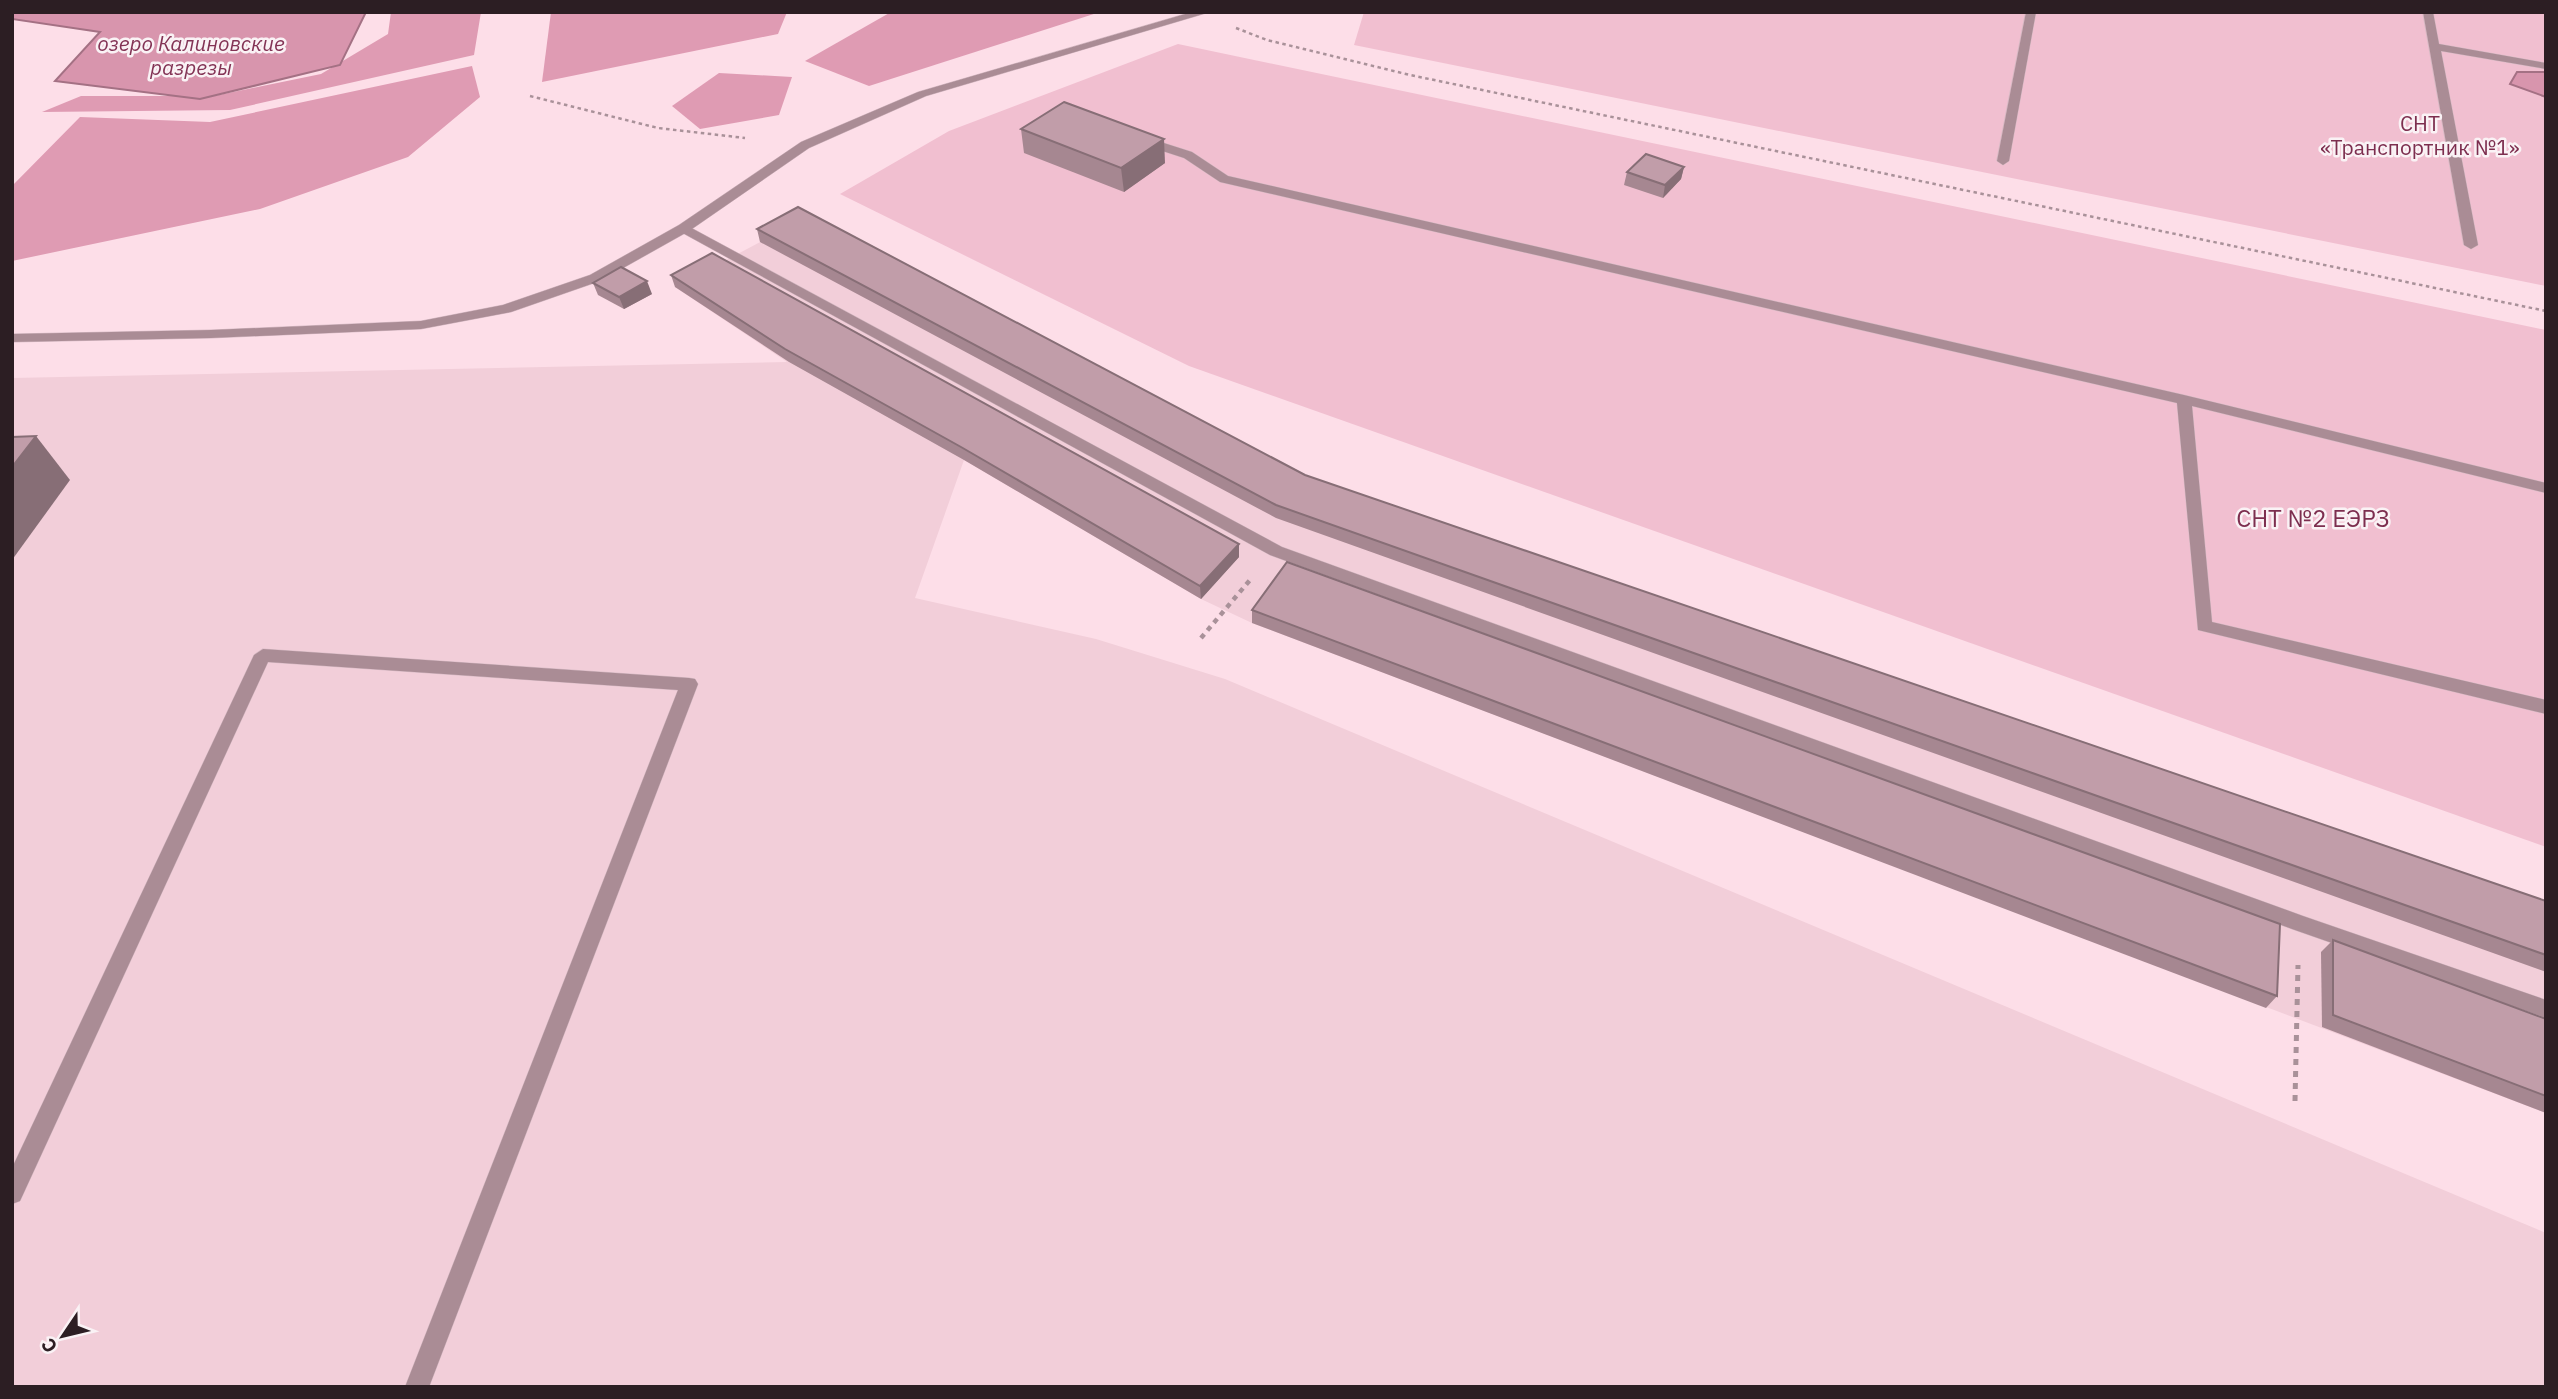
<svg xmlns="http://www.w3.org/2000/svg" width="2558" height="1399" viewBox="0 0 2558 1399" font-family="'IBM Plex Sans',sans-serif">
	<style>
		.built { fill: #f2ced9 }
		.green { fill: #f1bfd0 }
		.forest { fill: #df9bb3 }
		.water { fill: #d895ad; stroke: #a47184; stroke-width: 2 }
		.lines { fill: none; stroke-linecap: round; stroke-linejoin: round }
		.service-casing { stroke: #d7bbc5; stroke-width: 1 }
		.minor-casing { stroke: #d7bbc5; stroke-width: 1 }
		.path-far2 { stroke: #a99199; stroke-width: 2.5; stroke-dasharray: 3.5 3.5; stroke-linecap: butt }
		.path-far1 { stroke: #a99199; stroke-width: 4.5; stroke-dasharray: 5 5; stroke-linecap: butt }
		.path { stroke: #a99199; stroke-width: 5; stroke-dasharray: 6 6; stroke-linecap: butt }
		.service { fill: #aa8c95; fill-rule: evenodd }
		.minor { fill: #aa8c95; fill-rule: evenodd }
		.wall { fill: #a68791 }
		.shaded-wall { fill: #876e76 }
		.building { fill: #c19da9; stroke: #876e76; stroke-width: 2 }
		.labels { text-anchor: middle; dominant-baseline: central; stroke-width: 5; stroke-linejoin: round; paint-order: stroke }
		.far-water-label { font-size: 21px; font-style: italic; fill: #833355; stroke: #faf2f5 }
		.far-park-label { font-size: 21px; fill: #7d2e4f; stroke: #faf2f5 }
		.park-label { font-size: 24px; fill: #7d2e4f; stroke: #faf2f5 }
	</style>
	<rect width="100%" height="100%" fill="#fddee8"/>
	<!-- built -->
	<path class="built" d="M802,220L1305,488L2546,917V1113L1252,623L1201,599L964,460L915,598L1096,639L1225,679L2546,1233V1387H12V378L787,362L675,287Z"/>
	<!-- green -->
	<g class="green">
		<path d="M1364,12H2546V286L1354,45Z"/>
		<path d="M1178,44L2546,330V847L1189,366L840,194L949,131Z"/>
	</g>
	<!-- forest -->
	<g class="forest">
		<path d="M391,12H481L474,55L230,110L42,112L81,96H214L321,74L388,34Z"/>
		<path d="M551,12H787L778,34L542,82Z"/>
		<path d="M891,12H1100L869,86L805,61Z"/>
		<path d="M472,66L480,97L408,157L260,209L12,261V186L80,117L210,122Z"/>
		<path d="M719,73L792,77L779,115L700,129L672,106Z"/>
	</g>
	<!-- water -->
	<g class="water">
		<path d="M12,12H366L340,65L200,99L55,81L100,32L12,19Z"/>
		<path d="M2517,72H2546V97L2510,84Z"/>
	</g>
	<g class="lines">
		<defs>
			<g id="service">
				<path d="M2026,12H2036L2009,161L2003,165L1997,161Z"/>
				<path d="M2423,12H2433L2439,44L2546,63V69L2441,51L2478,245L2471,249L2464,245Z"/>
				<path d="M1142,136L1192,152L1228,176L2184,395L2546,483V493L2192,406L2212,622L2546,700V714L2198,630L2177,403L1220,182L1184,158L1138,143L1136,140Z"/>
				<path d="M684,224L1282,547L2303,916L2546,1000V1018L2292,929L1270,555L679,231L678,228Z"/>
				<path d="M263,649L689,678L695,679L698,684L429,1387H405L678,690L268,662L20,1201L12,1204V1168L254,655Z"/>
			</g>
			<path id="minor" d="M1192,12H1210L926,96L809,148L689,231L600,281L511,312L421,329L211,338L12,342V334L211,330L421,321L503,305L590,275L679,225L801,142L918,92Z"/>
		</defs>
		<!-- service casing -->
		<use href="#service" class="service-casing"/>
		<!-- minor casing -->
		<use href="#minor" class="minor-casing"/>
		<!-- path-far2 -->
		<g class="path-far2">
			<path d="M1236,28L1267,40L1410,75L2546,311"/>
			<path d="M530,96L658,128L745,138"/>
		</g>
		<!-- path-far1 -->
		<path class="path-far1" d="M1201,638L1250,580"/>
		<!-- path -->
		<path class="path" d="M2295,1101L2298,965"/>
		<!-- service -->
		<use href="#service" class="service"/>
		<!-- minor -->
		<use href="#minor" class="minor"/>
	</g>
	<!-- wall -->
	<g class="wall">
		<path d="M1021,129L1165,163L1124,192L1024,153Z"/>
		<path d="M1684,167L1681,179L1663,198L1624,185L1627,172Z"/>
		<path d="M757,229L1305,475L2546,901V972L1276,518L760,242Z"/>
		<path d="M671,275L1239,544V557L1201,599L964,460L789,362L675,287Z"/>
		<path d="M593,283L652,294L624,309L598,295Z"/>
		<path d="M1252,610L2277,996L2266,1008L1252,623Z"/>
		<path d="M2333,940L2546,1019V1113L2322,1027L2321,952Z"/>
	</g>
	<!-- shaded-wall -->
	<g class="shaded-wall">
		<path d="M1164,139L1165,163L1124,192L1121,168Z"/>
		<path d="M1684,167L1681,179L1663,198L1665,185Z"/>
		<path d="M647,281L652,294L624,309L619,297Z"/>
		<path d="M36,436L70,480L12,560V467Z"/>
		<path d="M1239,544V557L1201,599L1200,586Z"/>
	</g>
	<!-- building -->
	<g class="building">
		<path d="M1064,102L1164,139L1121,168L1021,129Z"/>
		<path d="M1646,154L1684,167L1665,185L1627,172Z"/>
		<path d="M798,207L1305,475L2546,901V955L1276,505L757,229Z"/>
		<path d="M712,253L1239,544L1200,586L961,447L785,349L671,275Z"/>
		<path d="M621,267L647,281L619,297L593,283Z"/>
		<path d="M36,436L12,467V437Z"/>
		<path d="M1287,562L2280,924L2277,996L1252,610Z"/>
		<path d="M2333,940L2546,1019V1096L2333,1015Z"/>
	</g>
	<g class="labels">
		<!-- far-water labels -->
		<g class="far-water-label">
			<text x="191" y="43">озеро Калиновские<tspan x="191" dy="24">разрезы</tspan></text>
		</g>
		<!-- far-park labels -->
		<g class="far-park-label">
			<text x="2420" y="123">СНТ<tspan x="2420" dy="24">«Транспортник №1»</tspan></text>
		</g>
		<!-- park labels -->
		<g class="park-label">
			<text x="2313" y="518">СНТ №2 ЕЭРЗ</text>
		</g>
	</g>
	<!-- border -->
	<rect width="2558" height="1399" fill="none" stroke="#2c1e23" stroke-width="28"/>
	<!-- north arrow -->
	<g transform="translate(63 1336) rotate(235)" stroke="#faf2f5" stroke-width="5" paint-order="stroke">
	<path d="M0-5L12 26L0 18L-12 26Z" fill="#2c1e23"/>
	<text y="-10" font-size="19" font-weight="bold" text-anchor="middle" fill="#2c1e23">С</text>
	</g>
</svg>
